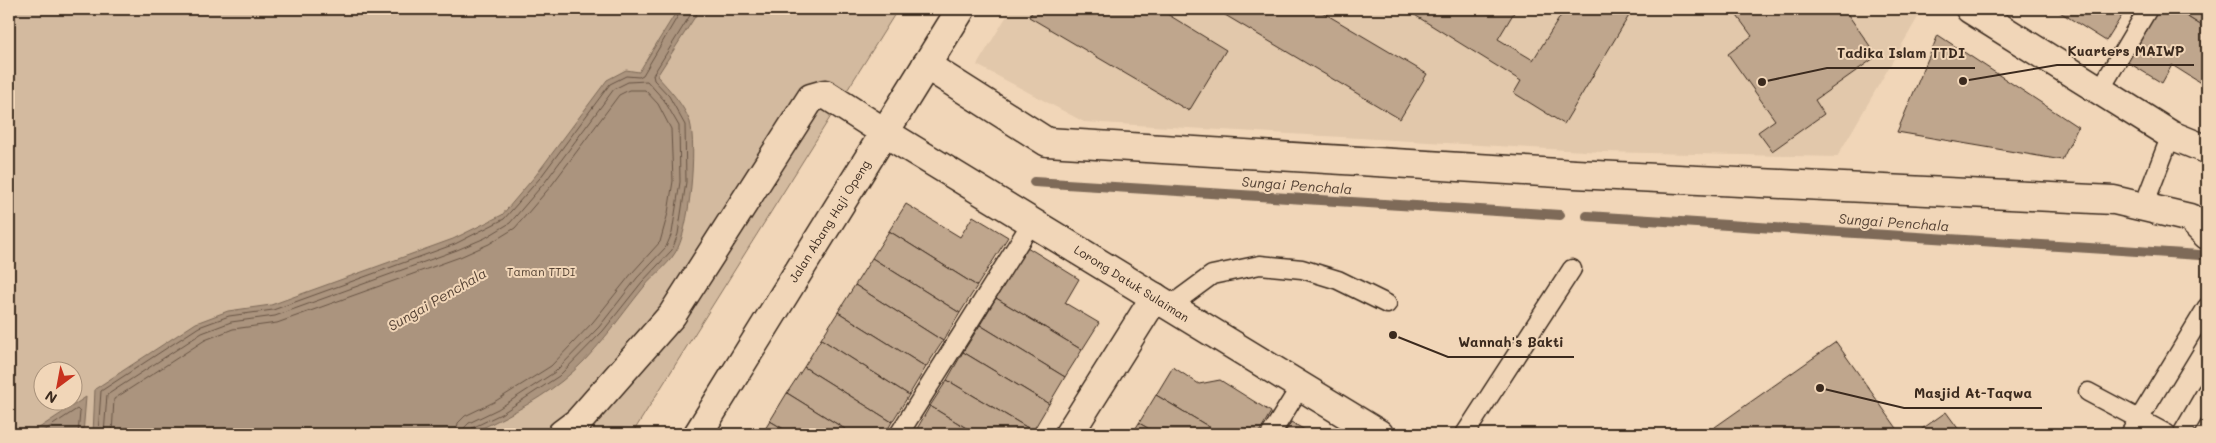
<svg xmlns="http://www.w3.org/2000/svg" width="2216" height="443" viewBox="0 0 2216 443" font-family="Mali,sans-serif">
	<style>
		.built { fill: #e2c8ab }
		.green { fill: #d3ba9f; stroke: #87725e; fill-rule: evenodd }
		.water { fill: #ab947e; stroke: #7e6a58 }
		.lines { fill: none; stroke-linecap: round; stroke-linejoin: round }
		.shore { stroke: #685444; stroke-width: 1 }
		.stream { stroke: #7e6a58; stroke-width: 10 }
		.building { fill: #bfa68d; stroke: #3b2a1e }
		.service-casing { stroke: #3b2a1e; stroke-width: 21 }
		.pedestrian-casing { stroke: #3b2a1e; stroke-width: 31 }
		.minor-casing { stroke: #3b2a1e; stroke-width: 31 }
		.service { stroke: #f1d6b8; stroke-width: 18 }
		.pedestrian { stroke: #f1d6b8; stroke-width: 28 }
		.minor { stroke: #f1d6b8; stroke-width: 28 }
		.labels { text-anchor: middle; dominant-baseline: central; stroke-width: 4; stroke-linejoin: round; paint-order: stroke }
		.street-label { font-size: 12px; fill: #3b2a1e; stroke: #f1d6b8 }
		.park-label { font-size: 12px; fill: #524031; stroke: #f1d6b8 }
		.water-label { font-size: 14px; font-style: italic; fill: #574436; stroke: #f1d6b8 }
		.leader { fill: none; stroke: #3b2a1e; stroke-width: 2 }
		.callout-dot { fill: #3b2a1e; stroke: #f1d6b8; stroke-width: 2 }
		.callout-label { font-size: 14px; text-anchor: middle; font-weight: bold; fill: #3b2a1e; stroke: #f1d6b8; stroke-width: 4; stroke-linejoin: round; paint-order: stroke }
	</style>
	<rect width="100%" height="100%" fill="#f1d6b8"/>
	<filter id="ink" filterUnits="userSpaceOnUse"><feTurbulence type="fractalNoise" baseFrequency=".02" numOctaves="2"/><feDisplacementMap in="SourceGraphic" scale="10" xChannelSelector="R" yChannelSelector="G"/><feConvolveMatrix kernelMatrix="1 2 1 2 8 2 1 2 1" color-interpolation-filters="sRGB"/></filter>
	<g filter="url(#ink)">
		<!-- built -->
		<path class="built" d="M1011,9H1915L1921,12L1837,157L1602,152L1084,122L977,65Z"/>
		<!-- green -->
		<path class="green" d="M9,9H898L632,434H9ZM42,370H72V400H42Z"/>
		<!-- water -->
		<g class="water">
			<path d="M678,9H700L657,76C669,89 684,105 690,122C697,147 690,232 675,253C667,266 654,275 644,287C618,319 595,355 562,381C534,403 502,419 470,434H174L171,432L168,434H93L95,389L196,323L228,311L271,305L453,239L502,215L536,175L607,80L626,70L639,72Z"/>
			<path d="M86,397L83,434H30Z"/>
		</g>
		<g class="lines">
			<!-- shore -->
			<g class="shore">
				<path d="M39,434L77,409L80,412L78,434"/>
				<path d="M98,434L101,391L199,327L229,316L273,310L455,244L504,219L540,178L610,84L626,76L639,77L643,75L682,9"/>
				<path d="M104,434L107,395L202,333L231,322L275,316L457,250L485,238L510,223L545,182L614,89L628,82L647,81L664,100L679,126L680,182L672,233L666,247L637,278L599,327L555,372L498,409L469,423L464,428L463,434"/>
				<path d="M112,434L114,399L205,340L233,329L277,323L460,257L489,244L515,228L551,186L619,95L629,90H645L658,104L671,129L673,181L668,213L660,242L632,273L593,322L551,366L494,402L465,416L458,423L456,434"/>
				<path d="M469,434L472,428L501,414L559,376L603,331L642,282L672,250L678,234L686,182L685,125L669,96L654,80L653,75L694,9"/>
			</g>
			<!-- stream -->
			<g class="stream">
				<path d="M1034,182L1560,215"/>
				<path d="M1587,216L2200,255"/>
			</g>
		</g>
		<!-- building -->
		<g class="building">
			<path d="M1034,9H1159L1226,50L1189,111L1029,17Z"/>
			<path d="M1215,9H1317L1427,74L1400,119Z"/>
			<path d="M1405,9H1516L1498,39L1533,60L1565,9H1633L1564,124L1514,93L1521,81Z"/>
			<path d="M1732,9H1786L1788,11L1790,9H1844L1877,56L1815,100L1824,114L1772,151L1758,132L1775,120L1728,54L1752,36Z"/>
			<path d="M2055,9H2126L2106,41Z"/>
			<path d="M2155,9H2175L2207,29V87L2172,65L2162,83L2124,60Z"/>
			<path d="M2175,9H2207V29Z"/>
			<path d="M1938,35L2078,127L2062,160L1897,132Z"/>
			<path d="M906,204L960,237L973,216L1008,237L977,286L889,231Z"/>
			<path d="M889,231L977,286L960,313L872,258Z"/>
			<path d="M1027,247L1079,279L1065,303L1099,323L1082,350L996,298Z"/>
			<path d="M872,258L960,313L943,341L855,285Z"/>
			<path d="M855,285L943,341L926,367L838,312Z"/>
			<path d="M996,298L1082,350L1065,377L980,325Z"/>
			<path d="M838,312L926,367L909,395L821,339Z"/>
			<path d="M980,325L1065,377L1049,404L963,352Z"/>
			<path d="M821,339L909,395L892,422L804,367Z"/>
			<path d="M1836,342L1901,434H1705Z"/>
			<path d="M963,352L1049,404L1033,431L947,380Z"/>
			<path d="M804,367L892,422L885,434H853L787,393Z"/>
			<path d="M1173,367L1199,384L1220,380L1271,412L1258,434H1221L1156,395Z"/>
			<path d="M947,380L1033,431L1031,434H976L930,406Z"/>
			<path d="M787,393L853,434H792L770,421Z"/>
			<path d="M1156,395L1221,434H1158L1139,423Z"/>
			<path d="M930,406L976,434H914Z"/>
			<path d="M1946,412L1962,434H1915Z"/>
			<path d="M770,421L792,434H762Z"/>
			<path d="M1291,422L1312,434H1284Z"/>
			<path d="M1139,423L1158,434H1132Z"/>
		</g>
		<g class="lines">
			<defs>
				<g id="service">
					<path d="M2100,90L2148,9"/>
					<path d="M2144,205L2171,135"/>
					<path d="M1170,306L1212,275L1260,265L1302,269L1338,280L1387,304"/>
					<path d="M2088,392L2167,434"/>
					<path d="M899,434L1032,222"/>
					<path d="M1271,434L1300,387"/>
					<path d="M1465,434L1572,269"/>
					<path d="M2130,434L2207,307"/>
					<path d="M2182,434L2207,391"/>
				</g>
				<path id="pedestrian" d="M562,434L578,422L672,315L811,98L825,94L884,132"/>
				<g id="minor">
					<path d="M1970,9L2171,135L2203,148L2207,147"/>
					<path d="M926,65L1047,142L1575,174L2114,200L2190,218L2207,235"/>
					<path d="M884,132L1379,434"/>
					<path d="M698,434L961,9"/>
					<path d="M1069,434L1155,297"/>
				</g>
			</defs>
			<!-- service casing -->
			<use href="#service" class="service-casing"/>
			<!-- pedestrian casing -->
			<use href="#pedestrian" class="pedestrian-casing"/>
			<!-- minor casing -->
			<use href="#minor" class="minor-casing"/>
			<!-- service -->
			<use href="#service" class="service"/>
			<!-- pedestrian -->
			<use href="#pedestrian" class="pedestrian"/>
			<!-- minor -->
			<use href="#minor" class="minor"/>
		</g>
	</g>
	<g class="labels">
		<!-- street labels -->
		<g class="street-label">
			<text transform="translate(829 221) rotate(-58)">Jalan Abang Haji Openg</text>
			<text transform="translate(1132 283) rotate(32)">Lorong Datuk Sulaiman</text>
		</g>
		<!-- park labels -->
		<g class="park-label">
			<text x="541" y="271">Taman TTDI</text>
		</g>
		<!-- water labels -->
		<g class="water-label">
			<text transform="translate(1297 185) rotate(4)">Sungai Penchala</text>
			<text transform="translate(1894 222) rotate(4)">Sungai Penchala</text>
			<text transform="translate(437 299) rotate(-30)">Sungai Penchala</text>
		</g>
	</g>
	<!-- callouts -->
	<path class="leader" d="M1963 81L2057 65H2194M1762 82L1827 68H1975M1393 335L1448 357H1574M1820 388L1904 408H2042"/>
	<g class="callout-dot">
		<circle cx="1963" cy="81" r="5"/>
		<circle cx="1762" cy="82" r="5"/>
		<circle cx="1393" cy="335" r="5"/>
		<circle cx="1820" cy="388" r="5"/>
	</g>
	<g class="callout-label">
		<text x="2126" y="56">Kuarters MAIWP</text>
		<text x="1901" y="58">Tadika Islam TTDI</text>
		<text x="1511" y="347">Wannah's Bakti</text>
		<text x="1973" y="398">Masjid At-Taqwa</text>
	</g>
	<!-- margin -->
	<rect width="2216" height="443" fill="none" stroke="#f1d6b8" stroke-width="30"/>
	<rect x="15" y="15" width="2186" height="413" fill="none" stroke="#3b2a1e" stroke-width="2" filter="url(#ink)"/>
	<!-- north arrow -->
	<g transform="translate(58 386) rotate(212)"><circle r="24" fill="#f1d6b8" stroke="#a8917a"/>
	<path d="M0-4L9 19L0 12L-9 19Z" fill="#c8321e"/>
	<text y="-8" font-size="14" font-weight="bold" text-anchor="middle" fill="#3b2a1e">N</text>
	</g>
</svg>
